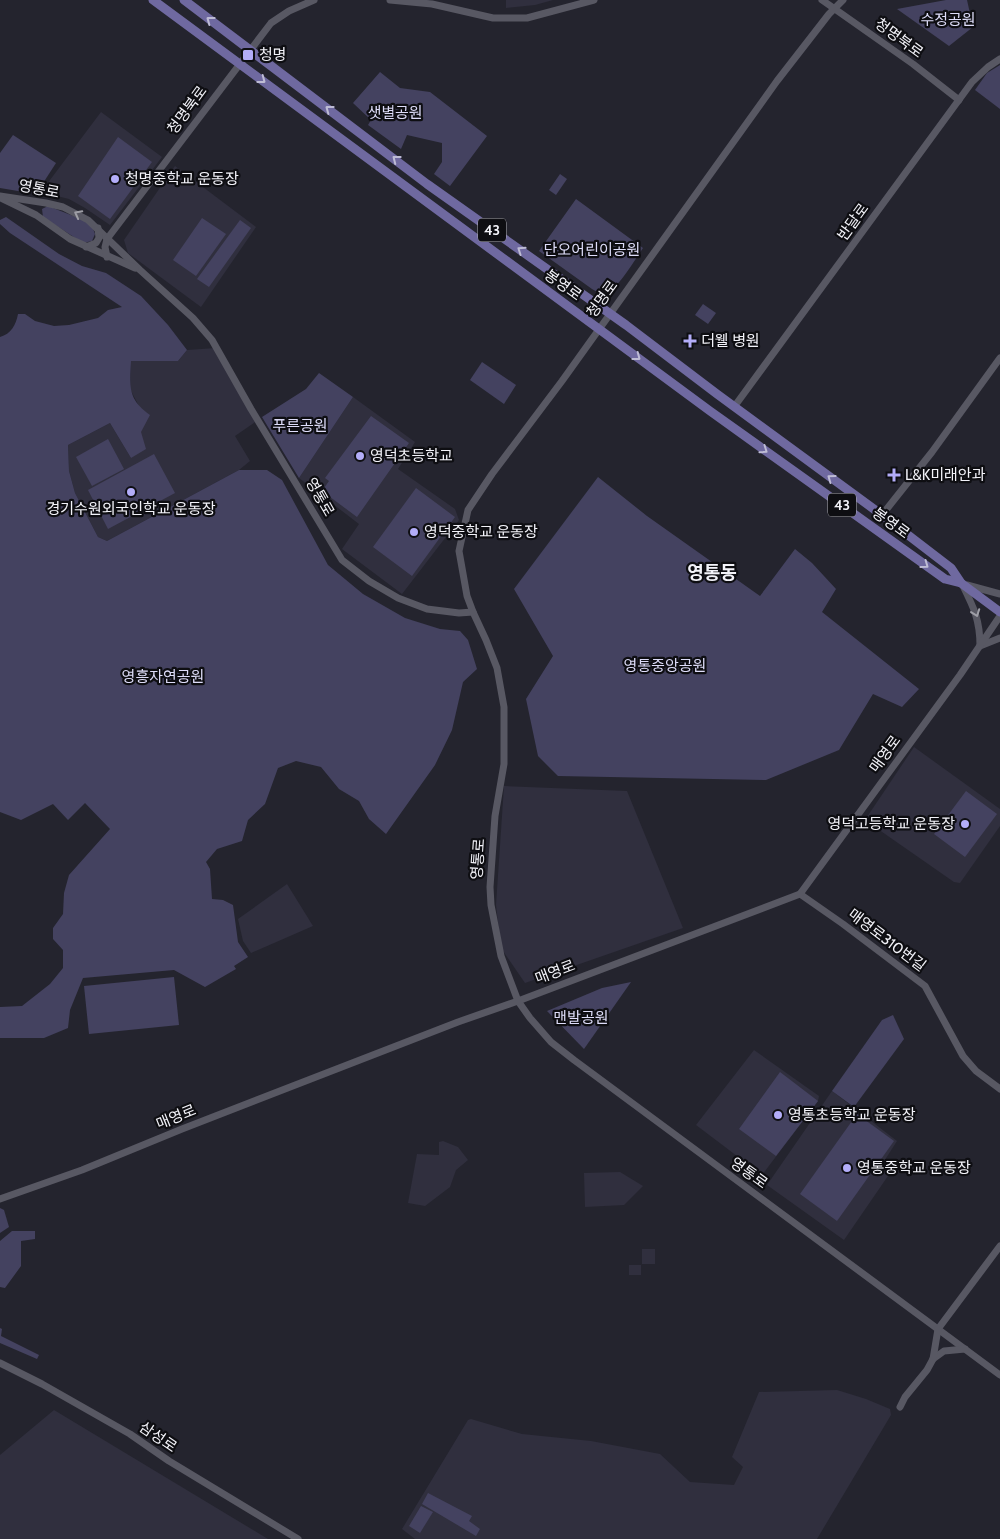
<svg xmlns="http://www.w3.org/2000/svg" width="1000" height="1539" viewBox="0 0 1000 1539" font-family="Cabin,'Noto Sans KR',sans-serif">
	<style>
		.built { fill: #302f3e }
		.green { fill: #444260 }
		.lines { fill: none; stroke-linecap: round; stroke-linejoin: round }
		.minor { stroke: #585863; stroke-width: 7 }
		.major { stroke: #6f69a0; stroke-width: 9 }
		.oneway { stroke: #bebcd5 }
		.oneway2 { stroke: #9e9ea6 }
		.poi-dot { fill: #b3adf9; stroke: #0e0e12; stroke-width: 2 }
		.labels { text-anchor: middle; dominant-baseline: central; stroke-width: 4.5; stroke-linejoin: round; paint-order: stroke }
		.shield { fill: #0e0e12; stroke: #aeaeb4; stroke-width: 1 }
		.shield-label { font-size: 14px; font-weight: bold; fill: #f3f3f9 }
		.park-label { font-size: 15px; fill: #deddf9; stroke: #0e0e12 }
		.street-label { font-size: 15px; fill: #f3f3f9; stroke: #0e0e12 }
		.poi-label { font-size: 15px; fill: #f3f3f9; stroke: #0e0e12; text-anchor: start }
		.quarter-label { font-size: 18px; font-weight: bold; fill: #f3f3f9; stroke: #0e0e12 }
	</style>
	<rect width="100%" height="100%" fill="#24242e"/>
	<!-- built -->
	<g class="built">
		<path d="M506,0H553L535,5L506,8Z"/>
		<path d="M101,112L162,157L110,225L85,208L69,199L41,192Z"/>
		<path d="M175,166L256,227L201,307L128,253L124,240Z"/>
		<path d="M216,348L258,420L235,436L250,461L239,470L107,541L98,537L75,493L69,471L68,445L110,423L131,458L141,432L140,408L130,389L131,361H178L187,350Z"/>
		<path d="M353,397L415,442L398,469L455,509L459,520L402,594L342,549L359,524L299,478Z"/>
		<path d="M914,747L1000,809V826L960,883L954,882L865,820Z"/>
		<path d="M504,786L627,791L683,928L525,983L501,948L496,905Z"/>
		<path d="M287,884L313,926L251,953L243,941L238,919Z"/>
		<path d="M754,1050L819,1096L818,1101L762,1175L696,1125Z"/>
		<path d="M832,1091L897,1141L881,1166L890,1173L844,1240L767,1185Z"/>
		<path d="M443,1141L458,1147L468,1160L456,1170L450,1187L425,1206L408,1203L417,1154L439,1155V1142Z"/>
		<path d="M620,1172L643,1186L624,1205L585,1207L584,1173Z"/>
		<rect x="642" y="1249" width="13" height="15"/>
		<rect x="629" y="1265" width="12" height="10"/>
		<path d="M837,1390L866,1399L890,1409L891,1415L817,1539H415L402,1529L468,1420L471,1419L522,1434L591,1441L660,1454L690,1482L734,1485L743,1467L732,1457L759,1392Z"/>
		<path d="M54,1410L268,1539H0V1455Z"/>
	</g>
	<!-- green -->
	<g class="green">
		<path d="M946,0H967L973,27L949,46L897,9Z"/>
		<path d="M1000,65V109L975,90L987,73Z"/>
		<path d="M380,72L400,88L430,92L487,136L450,186L434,174L442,162V143L407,135L401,149L368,125L371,120L353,103Z"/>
		<path d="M13,135L56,163L36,194L0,188V153Z"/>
		<path d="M118,137L152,162L110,219L78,196Z"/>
		<path d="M560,174L567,179L556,195L549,190Z"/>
		<path d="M576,199L643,248C636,258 618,289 607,292C601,294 597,292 592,289L539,251Z"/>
		<path d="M48,206L81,219L92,226L95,234L92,241L83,243L43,217L42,209Z"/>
		<path d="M6,217L59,254L82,266L106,273L141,296L168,325L187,350L178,361H131C130,386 127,399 150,415L141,432L146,449L131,458L110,423L68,445L69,471L75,493L98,537L107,541L239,470H267L282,480L328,565L363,594L405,618L440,629L460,631L468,640L477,669L463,682L452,730L435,765L386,834L369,819L359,801L339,789L321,767L296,761L278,768L265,804L248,820L242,841L217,849L206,862L210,869L212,899L223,900L233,905L238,942L248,957L234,966L236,969L205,987L174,970L83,978L70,1010L68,1028L44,1038H0V1007L22,1006L50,984L63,968V950L53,939V928L63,914L64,893L69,875L110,829L85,803L68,820L53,804L21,820L0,812V337C11,334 16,325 18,314H25L35,321L54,326L69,325L98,318L108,310L122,307L10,233L0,224V220Z"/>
		<path d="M202,218L226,234L196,276L173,260Z"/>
		<path d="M240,220L251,228L209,287L197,279Z"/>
		<path d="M703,304L716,313L708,324L695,315Z"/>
		<path d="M482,362L516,385L504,404L470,380Z"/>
		<path d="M319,373L353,397L299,478L262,417L306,389Z"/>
		<path d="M371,416L409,443L357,517L322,491L329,481L325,478Z"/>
		<path d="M108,439L124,469L92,486L76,457Z"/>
		<path d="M154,454L175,493L108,529L88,490Z"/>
		<path d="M598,477L647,516L760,596L795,549L812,563L836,589L822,612L919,689L902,707L873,694L839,750L766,780L558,776L538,756L526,699L553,656L514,589Z"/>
		<path d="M416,488L455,517L412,576L373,547Z"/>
		<path d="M966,791L997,814L965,857L934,834Z"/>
		<path d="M174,977L179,1025L89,1034L84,986Z"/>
		<path d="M631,982L584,1049L547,1011L602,988Z"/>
		<path d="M893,1015L904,1039L854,1107L832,1091L882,1020Z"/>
		<path d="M780,1072L818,1101L776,1156L739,1129Z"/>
		<path d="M857,1114L894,1141L837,1221L800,1194Z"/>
		<path d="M0,1208L4,1210L9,1227L0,1233Z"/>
		<path d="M12,1231H35V1239L21,1241V1266L5,1288L0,1287V1241Z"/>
		<path d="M0,1328L2,1329L1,1336L39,1355L37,1359L0,1343Z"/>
		<path d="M428,1493L472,1516L469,1521L480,1529L476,1536L422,1504Z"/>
		<path d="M421,1506L433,1512L420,1533L409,1526Z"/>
	</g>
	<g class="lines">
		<!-- minor -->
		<g class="minor">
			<path d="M390,0L432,4L493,18H527L594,0"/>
			<path d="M822,0L913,64L959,100"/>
			<path d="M0,196L46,203L63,207L88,220L140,270L193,318L212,340L251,409L342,560L369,581L398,598L427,609L459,613L473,612L486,640L497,668L504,707V764L495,816L490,887L491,905L501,956L518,1001L530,1018L551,1042L574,1060L1000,1375"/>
			<path d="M1,198L36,215L70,239L135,268"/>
			<path d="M86,247L96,243L99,238L98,228"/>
			<path d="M107,257L105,247L107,239L271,23L289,11L314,0"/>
			<path d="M734,407L972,82L988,67L1000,59"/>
			<path d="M882,515L932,452L1000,358"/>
			<path d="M962,584C973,606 980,619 980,646L1000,638"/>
			<path d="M967,585L1000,594"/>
			<path d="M473,612L467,596L459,551L468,510L492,474L562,381L777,81L829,14L843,0"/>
			<path d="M800,894L843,924L925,986L963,1056L976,1071L1000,1089"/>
			<path d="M0,1199L82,1170L182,1129L458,1022L518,1001L800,894L960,675L1000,616"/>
			<path d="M933,1359L944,1351L965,1349"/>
			<path d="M0,1363L42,1384L130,1434L169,1461L298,1539"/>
			<path d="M900,1407L905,1397L927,1370L933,1359L938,1329L1000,1246"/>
		</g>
		<!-- major -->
		<g class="major">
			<path d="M153,0L710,411L945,579L961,583"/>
			<path d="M184,0L427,184L626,325L717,394L882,515L951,568L961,583L1000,612"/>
		</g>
	</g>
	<!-- one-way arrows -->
	<defs><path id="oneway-chevron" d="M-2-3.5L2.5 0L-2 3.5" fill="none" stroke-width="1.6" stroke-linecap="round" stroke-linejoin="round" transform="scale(1.25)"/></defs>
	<g class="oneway">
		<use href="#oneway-chevron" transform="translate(210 20) rotate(-143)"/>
		<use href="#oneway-chevron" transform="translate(262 80) rotate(37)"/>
		<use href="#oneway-chevron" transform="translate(329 109) rotate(-143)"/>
		<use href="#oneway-chevron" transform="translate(396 159) rotate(-142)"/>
		<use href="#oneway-chevron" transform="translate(521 250) rotate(-145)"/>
		<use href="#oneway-chevron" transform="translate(637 357) rotate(37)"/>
		<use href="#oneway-chevron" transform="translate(764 450) rotate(35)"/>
		<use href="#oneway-chevron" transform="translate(831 478) rotate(-144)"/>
		<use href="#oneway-chevron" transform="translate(925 565) rotate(36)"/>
	</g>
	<g class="oneway2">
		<use href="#oneway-chevron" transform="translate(78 214) rotate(-152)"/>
		<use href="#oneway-chevron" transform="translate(976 613) rotate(70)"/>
	</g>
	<!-- markers -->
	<g class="poi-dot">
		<rect x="242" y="49" width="12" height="12" rx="2.5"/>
		<circle cx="115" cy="179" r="5"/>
		<path d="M687.5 333.5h5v5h5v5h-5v5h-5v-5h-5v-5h5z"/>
		<circle cx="360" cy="456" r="5"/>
		<path d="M891.5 467.5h5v5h5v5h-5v5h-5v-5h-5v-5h5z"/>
		<circle cx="131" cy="492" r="5"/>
		<circle cx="414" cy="532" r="5"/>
		<circle cx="965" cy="824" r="5"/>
		<circle cx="778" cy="1115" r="5"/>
		<circle cx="847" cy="1168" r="5"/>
	</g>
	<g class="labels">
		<!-- shield labels -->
		<g class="shield">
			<rect x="478" y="218.5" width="28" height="23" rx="4"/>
			<rect x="828" y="493.5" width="28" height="23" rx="4"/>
		</g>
		<g class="shield-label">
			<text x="492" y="230">43</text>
			<text x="842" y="505">43</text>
		</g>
		<!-- park labels -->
		<g class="park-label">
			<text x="948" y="20">수정공원</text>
			<text x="395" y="113">샛별공원</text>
			<text x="592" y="250">단오어린이공원</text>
			<text x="300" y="426">푸른공원</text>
			<text x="665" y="666">영통중앙공원</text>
			<text x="163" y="677">영흥자연공원</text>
			<text x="581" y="1018">맨발공원</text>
		</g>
		<!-- street labels -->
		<g class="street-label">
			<text transform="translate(899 38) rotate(36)">청명북로</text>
			<text transform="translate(187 110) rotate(-54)">청명북로</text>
			<text transform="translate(39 189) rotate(11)">영통로</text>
			<text transform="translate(853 222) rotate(-54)">반달로</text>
			<text transform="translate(563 285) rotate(36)">봉영로</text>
			<text transform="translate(602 299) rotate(-54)">청명로</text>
			<text transform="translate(320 497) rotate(60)">영통로</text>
			<text transform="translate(891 523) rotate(36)">봉영로</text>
			<text transform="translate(885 754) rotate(-54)">매영로</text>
			<text transform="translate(478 859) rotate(-86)">영통로</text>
			<text transform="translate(887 940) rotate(37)">매영로310번길</text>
			<text transform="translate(555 972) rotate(-21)">매영로</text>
			<text transform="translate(176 1117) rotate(-22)">매영로</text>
			<text transform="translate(749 1173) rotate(36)">영통로</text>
			<text transform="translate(158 1437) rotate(34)">삼성로</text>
		</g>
		<!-- poi labels -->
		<g class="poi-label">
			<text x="259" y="55">청명</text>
			<text x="125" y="179">청명중학교 운동장</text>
			<text x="701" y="341">더웰 병원</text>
			<text x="370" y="456">영덕초등학교</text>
			<text x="905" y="475">L&amp;K미래안과</text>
			<text x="131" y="509" text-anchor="middle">경기수원외국인학교 운동장</text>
			<text x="424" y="532">영덕중학교 운동장</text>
			<text x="955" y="824" text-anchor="end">영덕고등학교 운동장</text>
			<text x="788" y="1115">영통초등학교 운동장</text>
			<text x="857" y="1168">영통중학교 운동장</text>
		</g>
		<!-- quarter labels -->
		<g class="quarter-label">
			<text x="712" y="573">영통동</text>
		</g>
	</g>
</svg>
